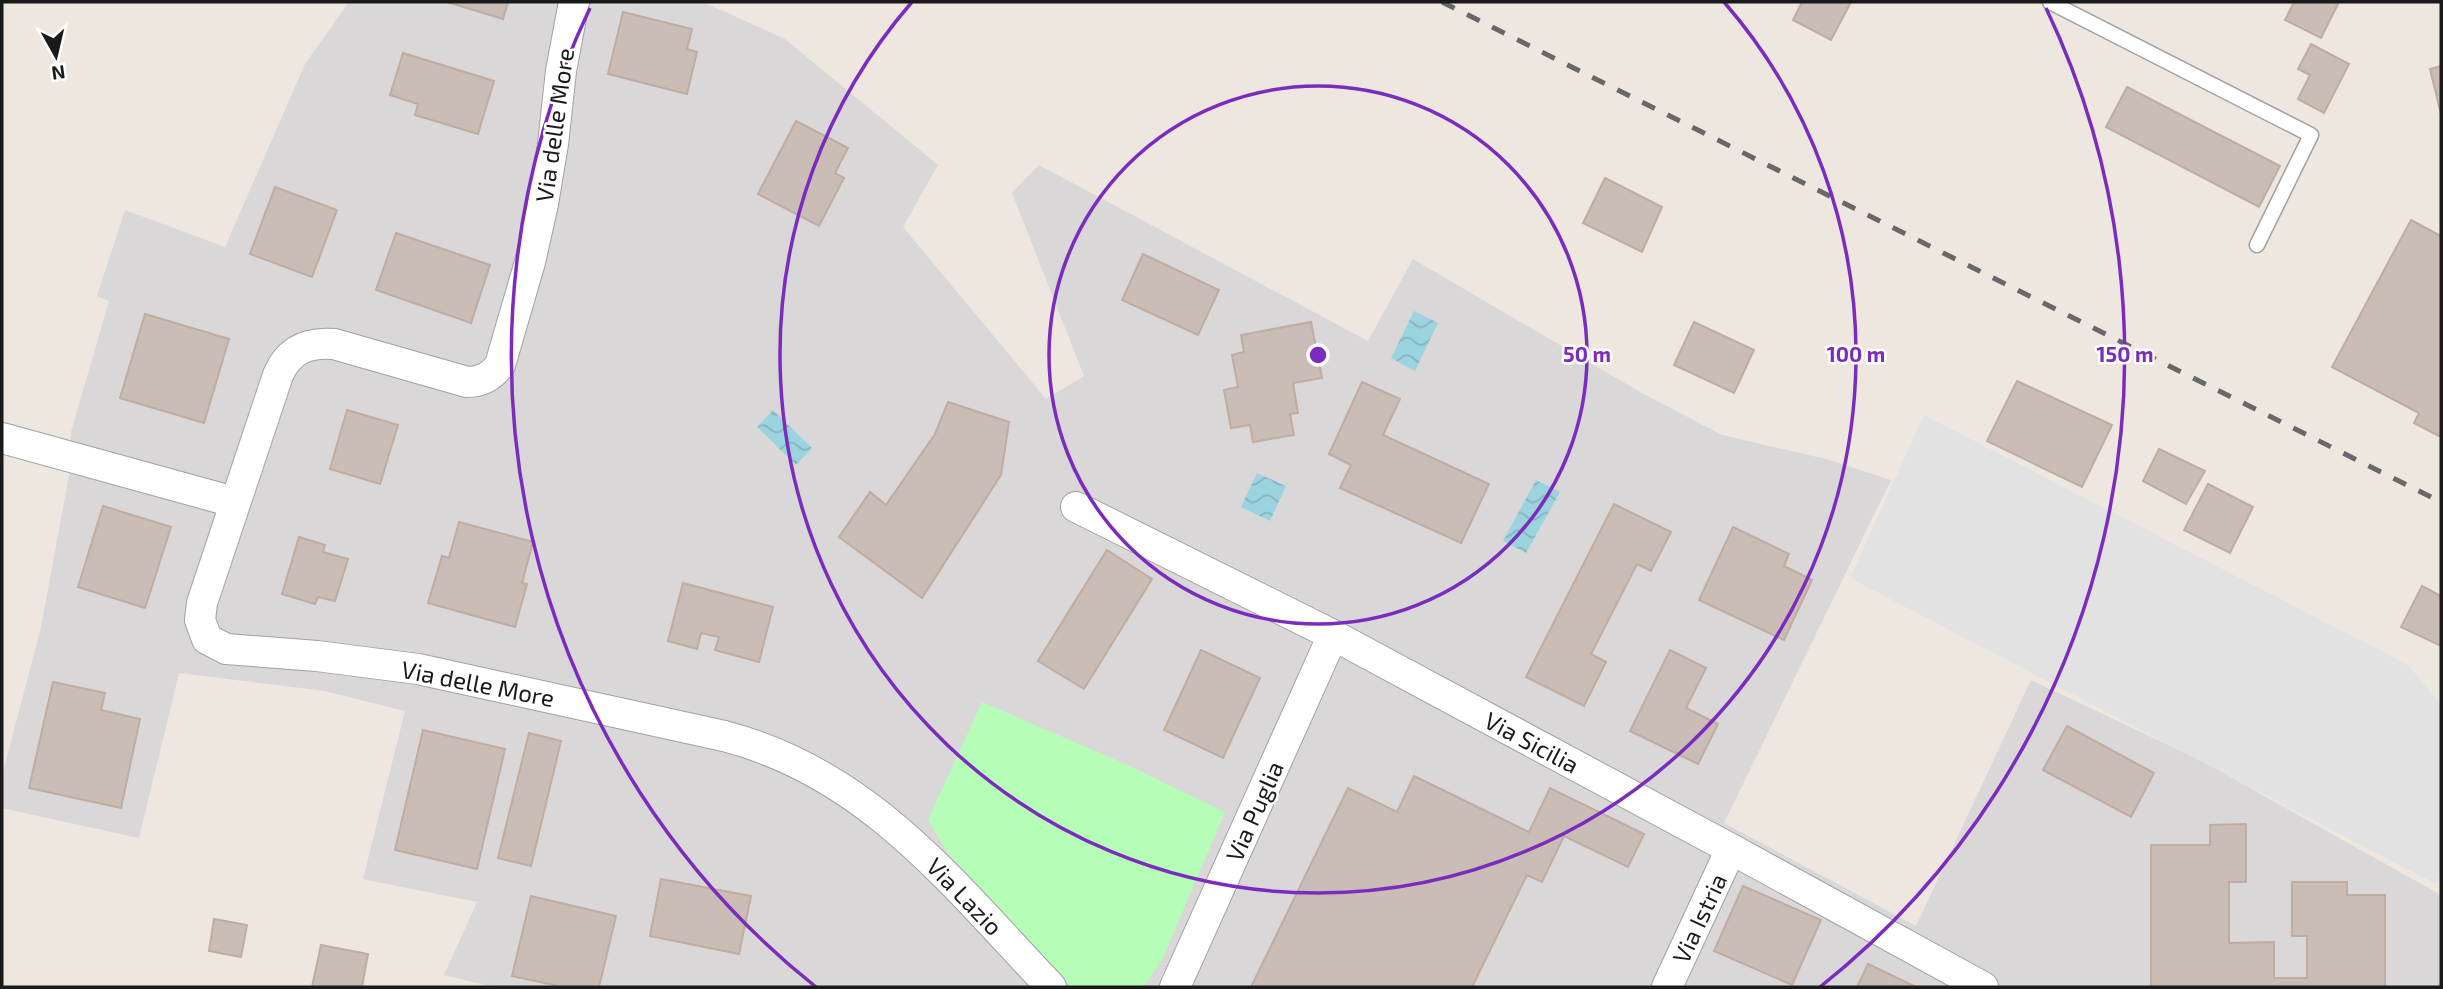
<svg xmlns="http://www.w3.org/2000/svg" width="2443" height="989" viewBox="0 0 2443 989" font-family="'Exo 2',sans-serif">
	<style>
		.residential { fill: #d9d7d7 }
		.park { fill: #b6fdb7 }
		.parking { fill: #e2e2e2 }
		.water { fill: url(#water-waves) }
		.building { fill: #c9bdb5; stroke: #c0aca0; stroke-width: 2 }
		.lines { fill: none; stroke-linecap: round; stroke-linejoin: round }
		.service-casing { stroke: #a1a1a1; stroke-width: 17 }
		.minor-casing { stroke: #a1a1a1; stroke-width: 32 }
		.service { stroke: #fff; stroke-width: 14 }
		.minor { stroke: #fff; stroke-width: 30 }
		.rail { stroke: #686868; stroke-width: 5; stroke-dasharray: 14 14; stroke-linecap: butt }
		.ring { fill: none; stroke: #7b2cbf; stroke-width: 3.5 }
		.labels { text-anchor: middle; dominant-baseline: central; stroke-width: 5; stroke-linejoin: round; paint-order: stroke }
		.street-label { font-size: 24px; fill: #1a1a1a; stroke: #fff }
		.centre { fill: #7b2cbf; stroke: #fff; stroke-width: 3.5 }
		.ring-label { font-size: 21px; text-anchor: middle; font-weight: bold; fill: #7b2cbf; stroke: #fff; stroke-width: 5; stroke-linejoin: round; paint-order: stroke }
	</style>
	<defs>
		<pattern id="water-waves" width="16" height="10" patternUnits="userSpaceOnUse" patternTransform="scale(1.75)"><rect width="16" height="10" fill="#9bd4df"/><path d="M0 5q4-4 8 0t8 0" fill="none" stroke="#85b5bf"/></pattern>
	</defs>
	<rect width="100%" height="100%" fill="#ede7df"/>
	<!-- residential -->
	<path class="residential" d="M349,2H703L785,39L938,165L903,227L1046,399L1084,376L1012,193L1039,165L1368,341L1413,259L1640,392L1722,435L1826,459L1891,480L1724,823L1916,926L2031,680L2200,760L2441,895V987H494L444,975L477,902L363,879L405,711L325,691L179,673L139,838L2,808V776L41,627L70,470L71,432L109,301L97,296L125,210L225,247L305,64Z"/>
	<!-- park -->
	<path class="park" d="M982,702L1123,763L1225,812L1163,958L1144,987H1071L950,856L928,820Z"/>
	<!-- parking -->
	<path class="parking" d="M1924,415L2408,665L2441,705V873L2436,884L1850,578Z"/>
	<!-- water -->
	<g class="water">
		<path d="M1414,311L1438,323L1415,371L1391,358Z"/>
		<path d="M773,410L812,448L796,465L757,427Z"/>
		<path d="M1257,473L1286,486L1270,521L1241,507Z"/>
		<path d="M1536,480L1560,492L1526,553L1503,541Z"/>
	</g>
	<!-- building -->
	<g class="building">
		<path d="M447,2H508L503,19Z"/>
		<path d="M1802,2H1851L1831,40L1793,20Z"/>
		<path d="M2294,2H2339L2321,38L2285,20Z"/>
		<path d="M623,12L692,29L687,49L697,52L687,94L608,74Z"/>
		<path d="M2311,44L2349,64L2324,113L2298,99L2310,75L2298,69Z"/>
		<path d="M403,53L494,81L478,134L415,115L418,104L390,95Z"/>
		<path d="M2441,66V114L2430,69Z"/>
		<path d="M2127,87L2280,166L2259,207L2106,127Z"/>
		<path d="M796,121L848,148L835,173L844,178L819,226L758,194Z"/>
		<path d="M1605,178L1662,207L1642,252L1583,223Z"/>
		<path d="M275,187L337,210L312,277L250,254Z"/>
		<path d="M2411,220L2441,236V437L2414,423L2419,413L2332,367Z"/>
		<path d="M396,233L490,265L471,323L376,290Z"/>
		<path d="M1143,254L1219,290L1198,335L1122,300Z"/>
		<path d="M145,314L229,339L204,423L120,398Z"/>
		<path d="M1311,322L1322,378L1293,383L1298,413L1290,414L1294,435L1253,442L1250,425L1231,428L1224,390L1238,387L1232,355L1244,352L1241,335Z"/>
		<path d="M1694,322L1754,350L1734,393L1674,365Z"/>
		<path d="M2017,381L2112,425L2082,487L1987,441Z"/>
		<path d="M1362,382L1400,399L1383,435L1489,484L1461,543L1340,488L1351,465L1329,454Z"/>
		<path d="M948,402L1009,422L1001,475L922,598L839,537L870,492L886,505L935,434Z"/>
		<path d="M347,410L398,425L380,484L330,469Z"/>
		<path d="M2159,449L2205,471L2186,504L2143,481Z"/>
		<path d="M2208,484L2253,507L2230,553L2184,530Z"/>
		<path d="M1614,504L1671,532L1651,571L1637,564L1591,654L1606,662L1584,706L1526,677Z"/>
		<path d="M103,506L171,527L145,608L78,587Z"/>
		<path d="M459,522L533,542L522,583L527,584L515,627L428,603L442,556L449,558Z"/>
		<path d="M1733,527L1789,554L1784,566L1812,580L1784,640L1699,600Z"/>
		<path d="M299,537L325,545L323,552L348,559L335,601L318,597L315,604L282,594Z"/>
		<path d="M1107,550L1152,579L1084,689L1038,661Z"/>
		<path d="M683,583L773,607L759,662L715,650L719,637L701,633L697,649L668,641Z"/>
		<path d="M2422,586L2441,596V646L2401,627Z"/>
		<path d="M1201,650L1260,678L1223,758L1164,730Z"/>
		<path d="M1670,650L1706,668L1686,708L1718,724L1698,764L1630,731Z"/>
		<path d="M53,682L105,693L101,710L140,719L121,808L29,788Z"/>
		<path d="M2067,726L2154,773L2131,817L2043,770Z"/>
		<path d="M423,730L505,749L477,869L395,850Z"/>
		<path d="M529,733L561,741L531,866L498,858Z"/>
		<path d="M1414,776L1529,832L1550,788L1644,834L1628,867L1564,836L1542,882L1527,875L1472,987H1251L1348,788L1397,812Z"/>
		<path d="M2246,824V882H2229V943L2274,942V978H2307V936H2292V882H2347V895H2385V987H2151V845H2210V825Z"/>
		<path d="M661,879L751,896L739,954L650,936Z"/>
		<path d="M1743,886L1821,920L1792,985L1714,951Z"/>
		<path d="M531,896L616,916L599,987H563L512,976Z"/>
		<path d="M214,919L247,925L241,957L209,951Z"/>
		<path d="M321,945L368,954L362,987H312Z"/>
		<path d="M1868,964L1916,987H1857Z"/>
	</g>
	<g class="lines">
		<defs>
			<path id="service" d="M2050,2L2311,135L2257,245"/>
			<g id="minor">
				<path d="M574,2L561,71L553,144L543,204L530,262L500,365C491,377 481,382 467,382L334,344C308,342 289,349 278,375L202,603L200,620L207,639L226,649L317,656L418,669L724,736C868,773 953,884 1051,987"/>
				<path d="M2,438L234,502"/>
				<path d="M1076,507L1333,635L1731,849L1983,987"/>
				<path d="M1175,987L1333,635"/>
				<path d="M1667,987L1731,849"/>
			</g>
		</defs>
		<!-- service casing -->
		<use href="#service" class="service-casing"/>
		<!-- minor casing -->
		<use href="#minor" class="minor-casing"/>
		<!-- service -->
		<use href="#service" class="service"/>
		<!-- minor -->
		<use href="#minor" class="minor"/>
		<!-- rail -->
		<path class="rail" d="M1442,2L2441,502"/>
	</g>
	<!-- distance rings -->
	<g class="ring">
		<circle cx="1318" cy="355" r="269"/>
		<path d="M1724 2A538 538 0 1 1 912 2"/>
		<path d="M816 987A807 807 0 0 1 590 8M2046 8A807 807 0 0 1 1820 987"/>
	</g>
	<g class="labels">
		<!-- street labels -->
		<g class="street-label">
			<text transform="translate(554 125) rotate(-82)">Via delle More</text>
			<text transform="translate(478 683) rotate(11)">Via delle More</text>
			<text transform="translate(1532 742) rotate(28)">Via Sicilia</text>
			<text transform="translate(1254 811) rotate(-66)">Via Puglia</text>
			<text transform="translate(965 896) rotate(46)">Via Lazio</text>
			<text transform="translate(1699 918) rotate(-65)">Via Istria</text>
		</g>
	</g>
	<circle cx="1318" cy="355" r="10" class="centre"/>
	<g class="ring-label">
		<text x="1587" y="362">50 m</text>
		<text x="1856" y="362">100 m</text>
		<text x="2125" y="362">150 m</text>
	</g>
	<!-- border -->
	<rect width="2443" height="989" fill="none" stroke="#1a1a1a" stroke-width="7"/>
	<!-- north arrow -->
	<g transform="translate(56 56) rotate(172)" stroke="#ffffff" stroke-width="5" paint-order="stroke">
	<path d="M0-5L12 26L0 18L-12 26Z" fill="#1a1a1a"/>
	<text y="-10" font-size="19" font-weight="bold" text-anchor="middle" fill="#1a1a1a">N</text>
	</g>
</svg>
